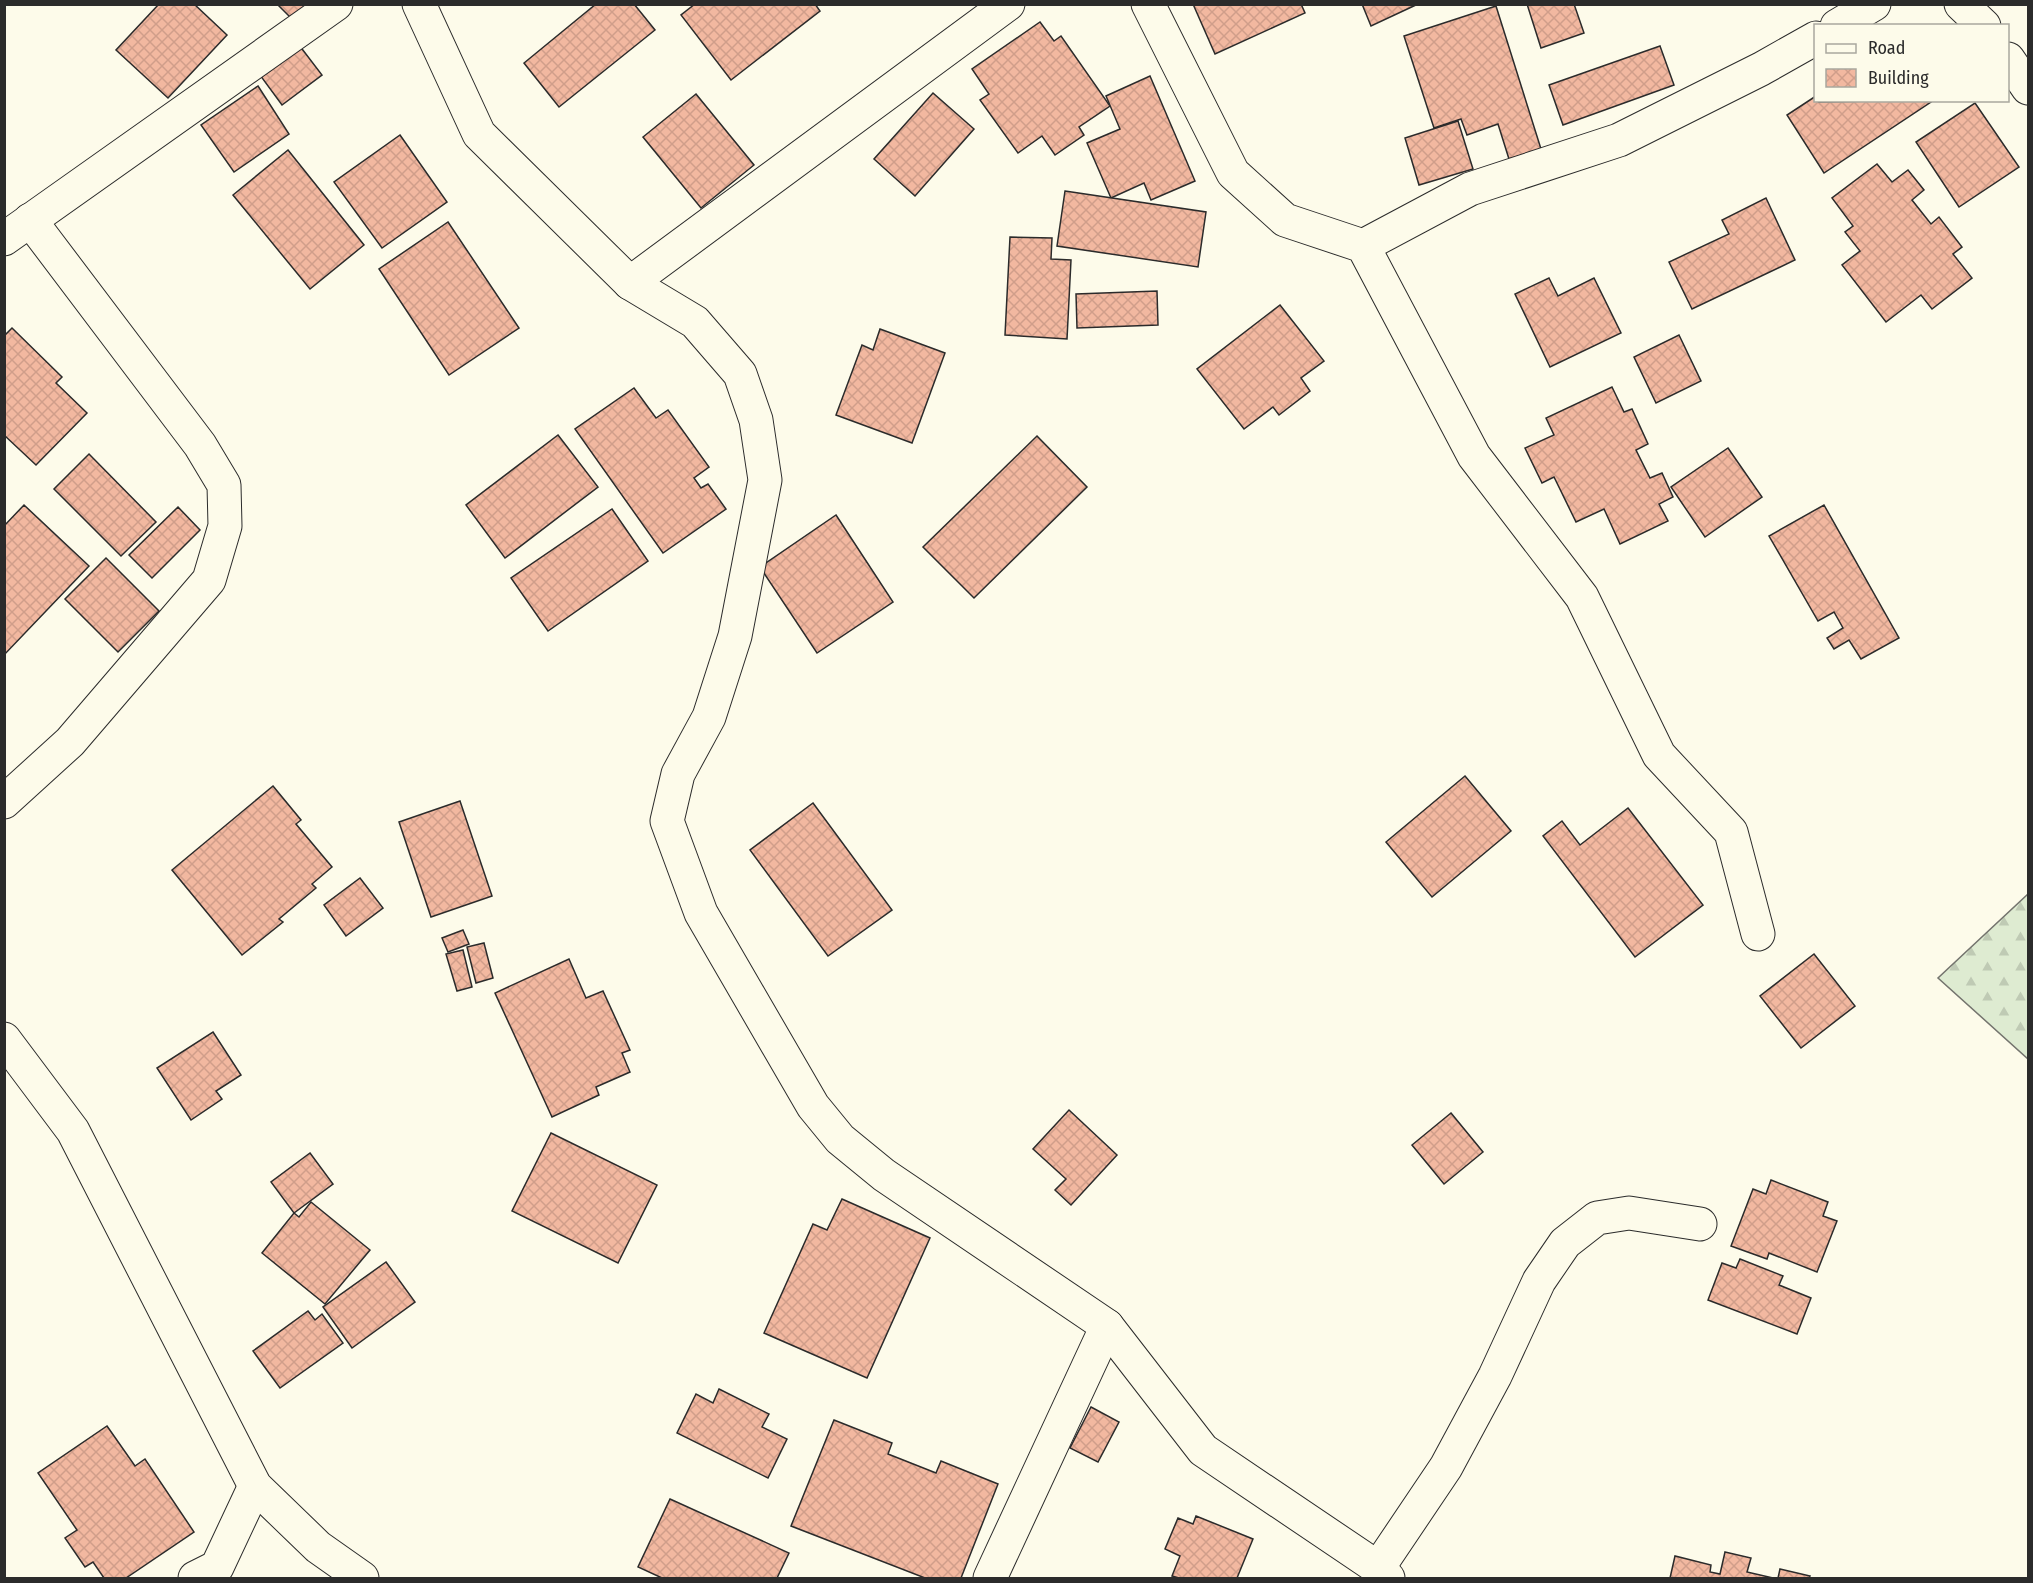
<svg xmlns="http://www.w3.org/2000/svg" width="2033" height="1583" viewBox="0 0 2033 1583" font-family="'Fira Sans Condensed',sans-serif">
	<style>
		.forest { fill: url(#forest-firs); stroke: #74746e; stroke-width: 1.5 }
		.building { fill: url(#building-cross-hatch); stroke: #2b2b2b; stroke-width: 1.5 }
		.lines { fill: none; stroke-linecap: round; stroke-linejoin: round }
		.minor-casing { stroke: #2b2b2b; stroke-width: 35 }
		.minor { stroke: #fdfbea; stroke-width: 33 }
	</style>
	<defs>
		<pattern id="forest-firs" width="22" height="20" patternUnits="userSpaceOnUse" patternTransform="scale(1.5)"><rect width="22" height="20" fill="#deebd1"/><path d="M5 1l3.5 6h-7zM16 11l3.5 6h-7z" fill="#bfcab4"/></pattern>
		<pattern id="building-cross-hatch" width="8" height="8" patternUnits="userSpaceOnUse" patternTransform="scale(1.5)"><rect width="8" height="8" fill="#f2b8a0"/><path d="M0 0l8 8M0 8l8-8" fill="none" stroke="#d09e8a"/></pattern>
	</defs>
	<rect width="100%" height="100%" fill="#fdfbea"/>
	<!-- forest -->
	<path class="forest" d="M2028,894V1059L1938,978Z"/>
	<!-- building -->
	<g class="building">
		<path d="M159,4H194L227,35L168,98L116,50Z"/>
		<path d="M277,4H308L293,20Z"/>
		<path d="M596,4H634L655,30L559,107L524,63Z"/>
		<path d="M695,4H815L820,11L731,80L681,15Z"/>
		<path d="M1193,4H1301L1305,13L1215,54Z"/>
		<path d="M1362,4H1418L1371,26Z"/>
		<path d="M1527,4H1574L1584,33L1541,48Z"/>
		<path d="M1496,6L1541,149L1509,159L1498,124L1467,135L1461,119L1434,128L1404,36Z"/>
		<path d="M1040,22L1054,41L1061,36L1110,106L1079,127L1084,135L1055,155L1042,136L1018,153L980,100L989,94L972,69Z"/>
		<path d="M296,41L322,75L282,105L257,71Z"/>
		<path d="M1660,46L1674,85L1563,125L1549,85Z"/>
		<path d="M1150,76L1195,181L1151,200L1144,183L1111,198L1087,143L1120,129L1106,96Z"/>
		<path d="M258,86L289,134L234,172L201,125Z"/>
		<path d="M933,93L974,129L915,196L874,159Z"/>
		<path d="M696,94L754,165L701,208L643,137Z"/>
		<path d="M1816,96V100L1819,102L1934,100L1824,173L1787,115Z"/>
		<path d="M1975,103L2019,167L1959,207L1916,142Z"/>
		<path d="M1458,121L1473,169L1419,185L1405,138Z"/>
		<path d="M400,135L447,202L382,248L334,182Z"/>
		<path d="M288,150L364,245L310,289L233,195Z"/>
		<path d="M1877,164L1892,182L1908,170L1924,190L1912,200L1931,224L1939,217L1962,247L1953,254L1972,278L1932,309L1921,295L1886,322L1842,265L1860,251L1845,232L1853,226L1832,198Z"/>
		<path d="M1065,191L1206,212L1198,267L1057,246Z"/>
		<path d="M1766,198L1795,260L1692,309L1669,262L1729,234L1722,220Z"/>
		<path d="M448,222L519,328L449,375L379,269Z"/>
		<path d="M1010,237L1052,238L1051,259L1071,260L1067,339L1005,335Z"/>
		<path d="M1549,278L1558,296L1594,278L1621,333L1550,367L1515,294Z"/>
		<path d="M1157,291L1158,325L1077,328L1076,294Z"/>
		<path d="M1280,305L1324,361L1301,378L1310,391L1279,415L1273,407L1244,429L1197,369Z"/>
		<path d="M12,328L62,377L56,383L87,413L36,465L4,435V333L6,334Z"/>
		<path d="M880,329L945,353L912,443L836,415L862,345L873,350Z"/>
		<path d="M1679,335L1701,381L1656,403L1634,357Z"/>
		<path d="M1612,387L1624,412L1632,409L1648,444L1636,450L1650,478L1662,473L1673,497L1659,504L1668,521L1620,544L1604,509L1576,522L1554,477L1542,483L1525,448L1554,435L1546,418Z"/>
		<path d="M634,388L656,418L668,410L709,467L694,478L701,488L708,484L726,509L663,553L575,429Z"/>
		<path d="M558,435L598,487L505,558L466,505Z"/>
		<path d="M1037,436L1087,487L974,598L923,547Z"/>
		<path d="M1728,448L1762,497L1705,537L1671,487Z"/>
		<path d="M89,454L156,522L121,556L54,489Z"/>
		<path d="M24,505L89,566L4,655V526Z"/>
		<path d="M1824,505L1899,638L1861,659L1849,640L1834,649L1827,638L1843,628L1834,612L1818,621L1769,536Z"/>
		<path d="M178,507L200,530L152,578L129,555Z"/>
		<path d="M612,509L648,561L548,631L511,578Z"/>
		<path d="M836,515L893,602L817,653L760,567Z"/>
		<path d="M106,558L159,611L118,652L65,599Z"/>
		<path d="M1465,776L1511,831L1432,897L1386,842Z"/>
		<path d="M273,786L301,820L296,824L332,867L312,884L316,888L279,919L283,922L242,955L172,870Z"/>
		<path d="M460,801L492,896L431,917L399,822Z"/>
		<path d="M813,803L892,910L828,956L750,850Z"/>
		<path d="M1628,808L1703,905L1635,957L1543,836L1562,821L1580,845Z"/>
		<path d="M360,878L383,908L346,936L324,905Z"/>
		<path d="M463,930L469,944L448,952L442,938Z"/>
		<path d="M484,943L493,978L476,983L467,947Z"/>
		<path d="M463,950L472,987L457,991L446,954Z"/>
		<path d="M1814,954L1855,1006L1801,1048L1760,996Z"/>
		<path d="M569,959L586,998L603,991L630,1050L622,1053L630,1072L596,1087L599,1095L552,1117L495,993Z"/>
		<path d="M213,1032L241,1075L216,1091L222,1099L191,1120L157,1068Z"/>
		<path d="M1069,1110L1117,1155L1071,1205L1055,1190L1066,1179L1033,1149Z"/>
		<path d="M1451,1113L1483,1152L1444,1184L1412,1145Z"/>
		<path d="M551,1133L657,1185L618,1263L512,1211Z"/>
		<path d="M310,1153L333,1184L294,1213L271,1182Z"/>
		<path d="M1771,1180L1828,1202L1823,1216L1837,1221L1817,1272L1769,1253L1767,1259L1731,1246L1753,1189L1766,1194Z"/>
		<path d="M842,1199L930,1238L867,1378L764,1333L813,1224L827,1230Z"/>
		<path d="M311,1202L370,1250L325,1304L262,1253L294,1213L299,1217Z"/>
		<path d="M1740,1259L1783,1276L1779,1285L1811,1298L1797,1334L1708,1300L1722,1263L1736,1268Z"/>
		<path d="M386,1262L415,1302L352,1348L323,1307Z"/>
		<path d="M308,1311L315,1320L322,1314L343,1343L280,1388L253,1351Z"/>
		<path d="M719,1389L769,1414L762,1427L787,1439L768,1478L677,1433L696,1394L713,1403Z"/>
		<path d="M1091,1407L1119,1422L1098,1462L1070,1448Z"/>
		<path d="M834,1420L892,1443L888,1454L936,1473L941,1461L998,1484L961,1578H925L791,1526Z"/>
		<path d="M107,1426L135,1466L145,1459L194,1532L126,1578H104L93,1562L85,1567L65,1538L77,1530L38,1473Z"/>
		<path d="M670,1499L789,1553L777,1578H662L638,1567Z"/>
		<path d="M1196,1516L1253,1539L1237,1578H1179L1172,1576L1180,1556L1165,1549L1178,1518L1193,1524Z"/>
		<path d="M1725,1552L1751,1558L1747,1572L1773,1578H1670L1675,1556L1711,1565L1710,1572L1720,1574Z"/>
		<path d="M1780,1569L1810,1576L1809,1578H1778Z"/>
	</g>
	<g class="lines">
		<defs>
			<g id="minor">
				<path d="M419,4L479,134L630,283L695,322L740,374L756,420L765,480L735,636L709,717L678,774L667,821L701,913L813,1106L840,1139L884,1175L1107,1326L1203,1450L1378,1568L1388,1578"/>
				<path d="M1148,4L1233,173L1285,220L1363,246L1474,456L1582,597L1659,755L1731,832L1758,934"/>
				<path d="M1961,4L1984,26"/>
				<path d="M1837,26L1874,4"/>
				<path d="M2008,59L2028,88"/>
				<path d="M4,239L336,4"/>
				<path d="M1363,246L1470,189L1619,140L1761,69L1816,38"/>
				<path d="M630,283L1008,4"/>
				<path d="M4,802L70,742L209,580L225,526L224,485L200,445L30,220"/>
				<path d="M4,1039L73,1131L255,1486L318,1547L362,1578"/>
				<path d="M1378,1568L1446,1467L1495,1376L1539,1281L1565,1243L1597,1218L1629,1213L1700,1224"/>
				<path d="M195,1578L217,1567L255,1486"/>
				<path d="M990,1578L1107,1326"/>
			</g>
		</defs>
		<!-- minor casing -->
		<use href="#minor" class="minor-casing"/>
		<!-- minor -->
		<use href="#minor" class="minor"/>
	</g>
	<!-- border -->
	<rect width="2033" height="1583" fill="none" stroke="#2b2b2b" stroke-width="12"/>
	<!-- legend -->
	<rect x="1814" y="24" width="195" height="78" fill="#fdfbea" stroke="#a9a89e" stroke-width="1.5"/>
	<rect x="1826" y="44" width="30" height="9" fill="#fdfbea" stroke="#a9a89e" stroke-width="1.5"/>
	<text x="1868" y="54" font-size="18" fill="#2b2b2b">Road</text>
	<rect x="1826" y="69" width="30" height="18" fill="url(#building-cross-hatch)" stroke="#a9a89e" stroke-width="1.5"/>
	<text x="1868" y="84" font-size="18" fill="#2b2b2b">Building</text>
</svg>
